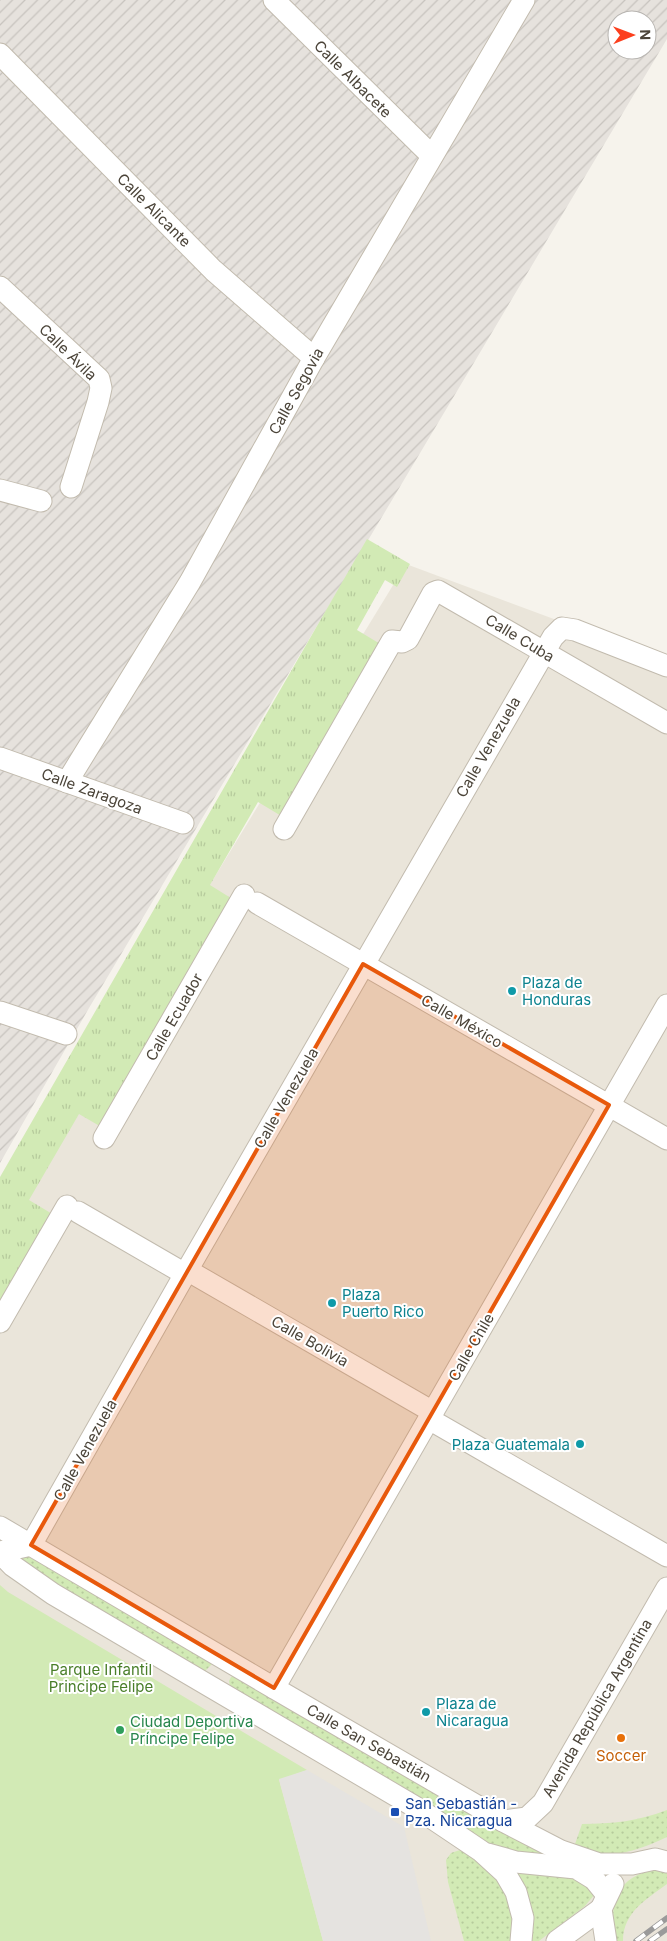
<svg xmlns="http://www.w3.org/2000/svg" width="667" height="1941" viewBox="0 0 667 1941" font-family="Inter,sans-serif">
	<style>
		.residential { fill: #eae5da }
		.industrial { fill: url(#industrial-furrows); fill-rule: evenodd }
		.grass { fill: url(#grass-dots) }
		.park { fill: url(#park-tufts) }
		.pitch { fill: #d2eab5 }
		.parking { fill: #e5e3e0 }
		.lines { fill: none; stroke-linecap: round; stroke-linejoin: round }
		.minor-casing { stroke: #c2bbae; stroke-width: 23 }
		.minor { stroke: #fff; stroke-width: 21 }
		.rail-casing { stroke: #9a9a9a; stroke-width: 5.5 }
		.rail { stroke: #fff; stroke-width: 4; stroke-dasharray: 11; stroke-linecap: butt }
		.marked { fill: #e8590c; fill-opacity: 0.2; stroke: #e8590c; stroke-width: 4; stroke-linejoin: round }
		.culture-dot { fill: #0f9aa8; stroke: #fff; stroke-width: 2 }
		.leisure-dot { fill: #2e9e5b; stroke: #fff; stroke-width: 2 }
		.food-dot { fill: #e8710a; stroke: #fff; stroke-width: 2 }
		.transit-dot { fill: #1a4fb4; stroke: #fff; stroke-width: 2 }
		.labels { text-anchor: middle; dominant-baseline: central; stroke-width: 4; stroke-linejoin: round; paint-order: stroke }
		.street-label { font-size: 15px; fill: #4b4439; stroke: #fff }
		.culture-label { font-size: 15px; fill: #0d838f; stroke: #fff; text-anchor: start }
		.park-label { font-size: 15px; fill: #4a7f2a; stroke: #fff }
		.leisure-label { font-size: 15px; fill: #27864d; stroke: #fff; text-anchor: start }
		.food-label { font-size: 15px; fill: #c56008; stroke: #fff }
		.transit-label { font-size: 15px; fill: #164399; stroke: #fff; text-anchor: start }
	</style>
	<defs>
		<pattern id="industrial-furrows" width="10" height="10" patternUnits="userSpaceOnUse" patternTransform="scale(1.25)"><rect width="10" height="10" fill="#e6e2dd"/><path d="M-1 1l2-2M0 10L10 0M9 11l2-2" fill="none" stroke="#c7c3be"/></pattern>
		<pattern id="grass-dots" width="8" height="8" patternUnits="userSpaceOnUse" patternTransform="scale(1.25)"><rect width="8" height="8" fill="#d2eab5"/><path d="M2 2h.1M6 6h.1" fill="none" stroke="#b6ca9c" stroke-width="1.8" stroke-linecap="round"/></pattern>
		<pattern id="park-tufts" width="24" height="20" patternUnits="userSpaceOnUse" patternTransform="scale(1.25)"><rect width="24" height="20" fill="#d2eab5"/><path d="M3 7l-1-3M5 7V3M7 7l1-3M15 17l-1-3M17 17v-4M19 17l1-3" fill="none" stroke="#b6ca9c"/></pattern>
	</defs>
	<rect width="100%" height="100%" fill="#f6f3ec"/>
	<!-- residential -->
	<path class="residential" d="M406,564L667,661V1941H0V1228Z"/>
	<!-- industrial -->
	<path class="industrial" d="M0,0H667V39L89,1008L0,1163ZM617,20H647V50H617Z"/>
	<!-- grass -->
	<g class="grass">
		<path d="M14,1548L215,1661L206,1670L205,1676L57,1588L24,1561Z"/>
		<path d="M237,1675L552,1854L551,1861L487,1847L230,1688L229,1681L231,1677Z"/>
		<path d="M667,1810V1837C647,1846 623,1857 601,1853C592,1852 583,1847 575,1844L582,1824C612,1824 639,1821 667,1810Z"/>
		<path d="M460,1850C471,1856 504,1880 508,1891C513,1905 515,1926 511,1941H464L448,1882L446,1860L451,1853Z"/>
		<path d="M509,1868L579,1877L595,1894L585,1906L539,1941H528Z"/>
		<path d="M667,1869V1884C647,1899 623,1912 623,1941H617C605,1899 621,1870 667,1869Z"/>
	</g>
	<!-- park -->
	<path class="park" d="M367,539L410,564L397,587L385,580L357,630L382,645L283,817L258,802L210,885L234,900L103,1128L79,1114L29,1200L54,1215L0,1309V1177Z"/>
	<!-- pitch -->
	<path class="pitch" d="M0,1585L8,1592L307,1770L279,1780L323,1941H0Z"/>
	<!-- parking -->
	<path class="parking" d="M307,1770L404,1827L431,1941H323L279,1779Z"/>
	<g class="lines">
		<defs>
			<g id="minor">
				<path d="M274,0L432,156"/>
				<path d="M0,54L213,270L314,358"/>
				<path d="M0,287L99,379L101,388L98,402L71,487"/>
				<path d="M0,490L41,501"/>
				<path d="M0,758L183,823"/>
				<path d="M67,782L190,582L314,358L524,0"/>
				<path d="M284,829L392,641L402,642L408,639L433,593L438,591L667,723"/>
				<path d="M257,903L667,1139"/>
				<path d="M0,1012L66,1034"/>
				<path d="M104,1138L244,895"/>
				<path d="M78,1212L185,1274"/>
				<path d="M187,1270L433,1412"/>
				<path d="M0,1322L67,1206"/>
				<path d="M429,1419L667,1556"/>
				<path d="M0,1527L274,1688L503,1821L561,1851L599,1864H632L655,1859L667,1862"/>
				<path d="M0,1552L31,1545L185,1274L553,637L562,628L575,630L667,666"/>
				<path d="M0,1553L13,1566L53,1594L417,1808L481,1851L505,1873L516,1892L523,1918L521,1941"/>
				<path d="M274,1688L667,1005"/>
				<path d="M503,1821L527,1818L543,1803L667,1588"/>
				<path d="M488,1854L516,1862L576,1868L594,1879L607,1895"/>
				<path d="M557,1941L601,1909"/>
				<path d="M606,1941L601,1909L613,1884"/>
			</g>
		</defs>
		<!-- minor casing -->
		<use href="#minor" class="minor-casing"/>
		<!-- minor -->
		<use href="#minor" class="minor"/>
		<defs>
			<g id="rail">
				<path d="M636,1941L667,1918"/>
				<path d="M650,1941L667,1929"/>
			</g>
		</defs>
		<!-- rail casing -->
		<use href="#rail" class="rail-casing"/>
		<!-- rail -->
		<use href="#rail" class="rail"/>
	</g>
	<!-- marked area -->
	<path class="marked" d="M363,964L609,1105L274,1688L31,1545Z"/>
	<!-- markers -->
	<g class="culture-dot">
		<circle cx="512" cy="991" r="5"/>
		<circle cx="332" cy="1303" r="5"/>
		<circle cx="580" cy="1444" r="5"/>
		<circle cx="426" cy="1712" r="5"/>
	</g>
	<circle class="leisure-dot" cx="120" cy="1730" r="5"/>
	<circle class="food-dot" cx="621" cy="1738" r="5"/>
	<rect class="transit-dot" x="390" y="1807" width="10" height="10" rx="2.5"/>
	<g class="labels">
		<!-- street labels -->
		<g class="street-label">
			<text transform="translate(353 79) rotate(45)">Calle Albacete</text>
			<text transform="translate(154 210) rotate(45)">Calle Alicante</text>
			<text transform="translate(68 352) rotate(44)">Calle Ávila</text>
			<text transform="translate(296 391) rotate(-61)">Calle Segovia</text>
			<text transform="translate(520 638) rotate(31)">Calle Cuba</text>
			<text transform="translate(488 747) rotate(-60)">Calle Venezuela</text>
			<text transform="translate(92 791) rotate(20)">Calle Zaragoza</text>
			<text transform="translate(174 1017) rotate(-60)">Calle Ecuador</text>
			<text transform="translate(462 1021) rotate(30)">Calle México</text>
			<text transform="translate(286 1098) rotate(-60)">Calle Venezuela</text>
			<text transform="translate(310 1341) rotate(30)">Calle Bolivia</text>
			<text transform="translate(471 1347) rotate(-60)">Calle Chile</text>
			<text transform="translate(85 1450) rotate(-61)">Calle Venezuela</text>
			<text transform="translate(597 1708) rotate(-60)">Avenida República Argentina</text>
			<text transform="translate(369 1743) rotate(30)">Calle San Sebastián</text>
		</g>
		<!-- culture labels -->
		<g class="culture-label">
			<text x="522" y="982">Plaza de<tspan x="522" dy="17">Honduras</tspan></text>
			<text x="342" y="1294">Plaza<tspan x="342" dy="17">Puerto Rico</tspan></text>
			<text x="570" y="1444" text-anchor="end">Plaza Guatemala</text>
			<text x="436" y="1703">Plaza de<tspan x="436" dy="17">Nicaragua</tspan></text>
		</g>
		<!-- park labels -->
		<g class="park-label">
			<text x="101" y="1669">Parque Infantil<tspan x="101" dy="17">Principe Felipe</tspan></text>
		</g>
		<!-- leisure labels -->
		<g class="leisure-label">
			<text x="130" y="1721">Ciudad Deportiva<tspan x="130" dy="17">Príncipe Felipe</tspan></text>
		</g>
		<!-- food labels -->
		<g class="food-label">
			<text x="621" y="1755">Soccer</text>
		</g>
		<!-- transit labels -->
		<g class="transit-label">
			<text x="405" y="1803">San Sebastián -<tspan x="405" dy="17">Pza. Nicaragua</tspan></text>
		</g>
	</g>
	<!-- north arrow -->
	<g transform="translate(632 35) rotate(89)"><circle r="24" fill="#ffffff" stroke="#b7b4b0"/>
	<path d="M0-4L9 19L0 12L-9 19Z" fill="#fc3f1d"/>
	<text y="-8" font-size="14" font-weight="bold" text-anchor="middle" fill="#4b4439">N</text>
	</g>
</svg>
